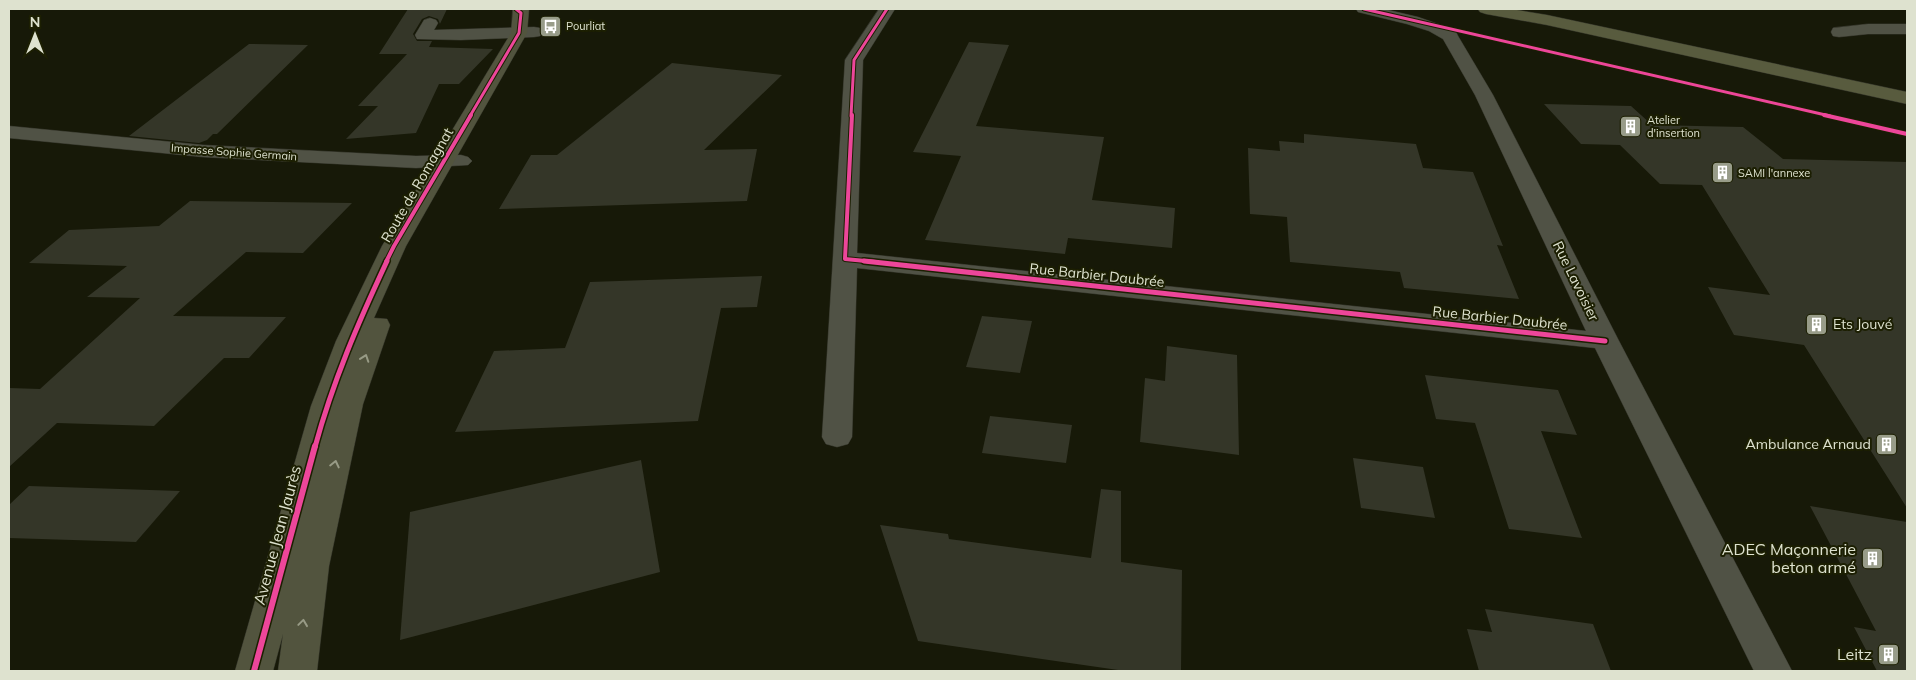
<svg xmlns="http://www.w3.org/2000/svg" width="1916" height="680" viewBox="0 0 1916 680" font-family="Mulish,sans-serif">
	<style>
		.building { fill: #343628 }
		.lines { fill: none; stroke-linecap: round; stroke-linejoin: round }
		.minor-casing { stroke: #333429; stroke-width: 1 }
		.major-casing { stroke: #333429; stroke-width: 1 }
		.highway-casing { stroke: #333429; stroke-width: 1 }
		.minor { fill: #505245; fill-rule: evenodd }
		.major { fill: #52543e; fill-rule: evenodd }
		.highway { fill: #585b3e; fill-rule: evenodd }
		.cycleway-far3-casing { stroke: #1c1f02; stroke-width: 5 }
		.cycleway-far2-casing { stroke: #1c1f02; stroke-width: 6 }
		.cycleway-far1-casing { stroke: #1c1f02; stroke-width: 8 }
		.cycleway-casing { stroke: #1c1f02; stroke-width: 9 }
		.cycleway-far3 { stroke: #ed469a; stroke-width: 3 }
		.cycleway-far2 { stroke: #ed469a; stroke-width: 4 }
		.cycleway-far1 { stroke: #ed469a; stroke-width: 5 }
		.cycleway { stroke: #ed469a; stroke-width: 6 }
		.oneway { stroke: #989b86 }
		.labels { text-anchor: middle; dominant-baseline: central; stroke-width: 4; stroke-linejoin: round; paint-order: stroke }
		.far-poi-label { font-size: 11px; fill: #dee2cf; stroke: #1c1f02; text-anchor: start }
		.far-street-label { font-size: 11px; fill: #dee2cf; stroke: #1c1f02 }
		.street-label { font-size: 14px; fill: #dee2cf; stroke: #1c1f02 }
		.poi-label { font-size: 14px; fill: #dee2cf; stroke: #1c1f02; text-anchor: start }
		.near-street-label { font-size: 16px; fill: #dee2cf; stroke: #1c1f02 }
		.near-poi-label { font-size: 16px; fill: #dee2cf; stroke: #1c1f02; text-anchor: end }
	</style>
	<rect width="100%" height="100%" fill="#171908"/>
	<!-- building -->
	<g class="building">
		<path d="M408,9H447L438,28L440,24L438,19L429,16L422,19L413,34L417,41H432L429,47L493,49L459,84H439L416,133L346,139L378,106H358L407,54H379Z"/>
		<path d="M969,42L1009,45L976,126L1104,137L1092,200L1175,208L1172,248L1068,238L1065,254L925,240L961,156L913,152Z"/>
		<path d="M249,44L308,45L217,134H213L207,140L199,143L129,136Z"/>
		<path d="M672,63L782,75L704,150L757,149L747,201L499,209L531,155H557Z"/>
		<path d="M1544,104L1631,106L1652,125L1743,127L1783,159L1907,162V508L1804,345L1734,335L1708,287L1770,295L1702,185L1660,184L1620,145L1581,144Z"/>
		<path d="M1304,134L1416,144L1423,168L1473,172L1503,246L1497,245L1519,299L1404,288L1400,272L1290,262L1287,217L1250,214L1248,148L1280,151L1279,141L1304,143Z"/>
		<path d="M190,201L352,203L303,253L246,252L173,316L286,317L249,358H224L154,426L57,423L9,467V388L40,389L140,298L87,297L127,266L29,263L69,230L159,226Z"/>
		<path d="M762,276L757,307L721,308L698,421L455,432L494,351L565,348L590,282Z"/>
		<path d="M982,316L1032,321L1020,373L966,367Z"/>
		<path d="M1167,346L1237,355L1239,455L1140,442L1145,378L1165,381Z"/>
		<path d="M1425,375L1558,390L1577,435L1541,431L1582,538L1509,529L1475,423L1436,419Z"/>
		<path d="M990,416L1072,425L1066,463L982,453Z"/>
		<path d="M1353,458L1423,467L1435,518L1361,508Z"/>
		<path d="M641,460L660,572L400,640L410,512Z"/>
		<path d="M29,486L180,491L136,542L9,538V505Z"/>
		<path d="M1101,489L1121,491V562L1182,570L1181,671H1125L918,641L880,525L948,534L949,539L1091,558Z"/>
		<path d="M1810,506L1907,522V671H1877L1854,627L1876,631Z"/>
		<path d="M1485,609L1593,624L1611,671H1479L1467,629L1492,632Z"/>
	</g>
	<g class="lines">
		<defs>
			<g id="minor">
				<path d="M879,9H895L863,60L857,253L1586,331L1475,95L1443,39L1429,31L1407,24L1358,12L1356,9H1384L1418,17L1441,25L1456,32L1458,36L1493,95L1619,341L1792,671H1754L1595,348L857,268L852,437L848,444L837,447L826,444L822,437L845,60Z"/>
				<path d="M430,18L436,20L438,23L434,30L534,27L540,28L542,32L540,36L534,37L461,40L417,39L415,35L424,20Z"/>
				<path d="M1868,24H1907V34H1868L1839,37L1833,36L1831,32L1833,28Z"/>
				<path d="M9,126L203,145L416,156L461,155L468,157L472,161L468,165L416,168L203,157L9,138Z"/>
			</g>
			<path id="major" d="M513,9H529L527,33L406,246L374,318L387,319L390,325L363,404L329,566L317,671H278L283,634L273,671H235L311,406L336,341L382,246L511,33Z"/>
			<path id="highway" d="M1478,9H1511L1547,15L1907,92V104L1547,25L1486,14L1480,12Z"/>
		</defs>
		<!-- minor casing -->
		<use href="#minor" class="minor-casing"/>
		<!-- major casing -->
		<use href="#major" class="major-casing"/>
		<!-- highway casing -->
		<use href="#highway" class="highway-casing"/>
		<!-- minor -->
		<use href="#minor" class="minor"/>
		<!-- major -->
		<use href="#major" class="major"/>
		<!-- highway -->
		<use href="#highway" class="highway"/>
		<defs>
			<g id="cycleway-far3">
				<path d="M1364,9L1830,116"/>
				<path d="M470,116L519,33L521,13L516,9"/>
				<path d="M851,116L854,60L887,9"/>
			</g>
			<g id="cycleway-far2">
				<path d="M852,115L845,259L876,262"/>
				<path d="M1824,115L1907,134"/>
				<path d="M386,262L394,246L471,115"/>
			</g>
			<g id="cycleway-far1">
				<path d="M864,261L1605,341"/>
				<path d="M315,447C333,381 358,323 387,261"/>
			</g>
			<path id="cycleway" d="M254,671L315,446"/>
		</defs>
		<!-- cycleway-far3 casing -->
		<use href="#cycleway-far3" class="cycleway-far3-casing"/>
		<!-- cycleway-far2 casing -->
		<use href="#cycleway-far2" class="cycleway-far2-casing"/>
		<!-- cycleway-far1 casing -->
		<use href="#cycleway-far1" class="cycleway-far1-casing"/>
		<!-- cycleway casing -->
		<use href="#cycleway" class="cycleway-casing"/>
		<!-- cycleway-far3 -->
		<use href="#cycleway-far3" class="cycleway-far3"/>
		<!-- cycleway-far2 -->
		<use href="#cycleway-far2" class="cycleway-far2"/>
		<!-- cycleway-far1 -->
		<use href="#cycleway-far1" class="cycleway-far1"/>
		<!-- cycleway -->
		<use href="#cycleway" class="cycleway"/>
	</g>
	<!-- one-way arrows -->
	<defs><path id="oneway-chevron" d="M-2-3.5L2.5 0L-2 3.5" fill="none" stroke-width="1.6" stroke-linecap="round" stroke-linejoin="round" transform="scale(1.25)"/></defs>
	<g class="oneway">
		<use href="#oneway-chevron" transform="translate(365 358) rotate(-71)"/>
		<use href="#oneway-chevron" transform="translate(335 464) rotate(-77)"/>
		<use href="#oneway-chevron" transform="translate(303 623) rotate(-82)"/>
	</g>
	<!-- icons -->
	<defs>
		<symbol id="bus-square" viewBox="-11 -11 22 22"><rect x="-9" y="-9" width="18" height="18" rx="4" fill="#989c89" stroke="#1c1f02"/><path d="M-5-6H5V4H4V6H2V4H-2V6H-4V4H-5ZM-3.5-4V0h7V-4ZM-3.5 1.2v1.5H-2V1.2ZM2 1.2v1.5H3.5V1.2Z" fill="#fff"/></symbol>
		<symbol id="building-square" viewBox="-11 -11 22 22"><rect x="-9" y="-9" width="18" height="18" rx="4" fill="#989c89" stroke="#1c1f02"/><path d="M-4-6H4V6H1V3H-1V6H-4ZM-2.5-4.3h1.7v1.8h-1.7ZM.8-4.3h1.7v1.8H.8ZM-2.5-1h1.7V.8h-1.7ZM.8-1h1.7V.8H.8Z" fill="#fff"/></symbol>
	</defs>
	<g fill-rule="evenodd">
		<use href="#bus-square" x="538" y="14" width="25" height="25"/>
		<use href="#building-square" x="1618" y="114" width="25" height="25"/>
		<use href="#building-square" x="1710" y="160" width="25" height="25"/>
		<use href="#building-square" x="1804" y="312" width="25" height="25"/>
		<use href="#building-square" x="1874" y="432" width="25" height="25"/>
		<use href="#building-square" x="1860" y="546" width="25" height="25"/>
		<use href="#building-square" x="1876" y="642" width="25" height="25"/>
	</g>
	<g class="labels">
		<!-- far-poi labels -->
		<g class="far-poi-label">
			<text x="566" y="26">Pourliat</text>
			<text x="1647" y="120">Atelier<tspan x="1647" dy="13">d'insertion</tspan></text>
			<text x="1738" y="173">SAMI l'annexe</text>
		</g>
		<!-- far-street labels -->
		<g class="far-street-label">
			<text transform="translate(234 152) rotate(4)">Impasse Sophie Germain</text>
		</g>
		<!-- street labels -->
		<g class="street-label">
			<text transform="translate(417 185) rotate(-60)">Route de Romagnat</text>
			<text transform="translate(1097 275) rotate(6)">Rue Barbier Daubrée</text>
			<text transform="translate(1576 281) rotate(64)">Rue Lavoisier</text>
			<text transform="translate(1500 318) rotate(6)">Rue Barbier Daubrée</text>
		</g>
		<!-- poi labels -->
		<g class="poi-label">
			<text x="1833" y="324">Ets Jouvé</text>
			<text x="1871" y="444" text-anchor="end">Ambulance Arnaud</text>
		</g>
		<!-- near-street labels -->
		<g class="near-street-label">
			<text transform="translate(277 535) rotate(-75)">Avenue Jean Jaurès</text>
		</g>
		<!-- near-poi labels -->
		<g class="near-poi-label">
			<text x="1856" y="549">ADEC Maçonnerie<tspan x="1856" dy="18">beton armé</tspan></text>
			<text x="1872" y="654">Leitz</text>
		</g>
	</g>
	<!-- border -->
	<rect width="1916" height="680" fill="none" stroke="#dee2cf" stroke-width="20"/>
	<!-- north arrow -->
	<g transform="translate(35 35)" stroke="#1c1f02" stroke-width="4" paint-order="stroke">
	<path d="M0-4L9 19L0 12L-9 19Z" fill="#dee2cf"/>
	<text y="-8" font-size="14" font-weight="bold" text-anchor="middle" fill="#dee2cf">N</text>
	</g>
</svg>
